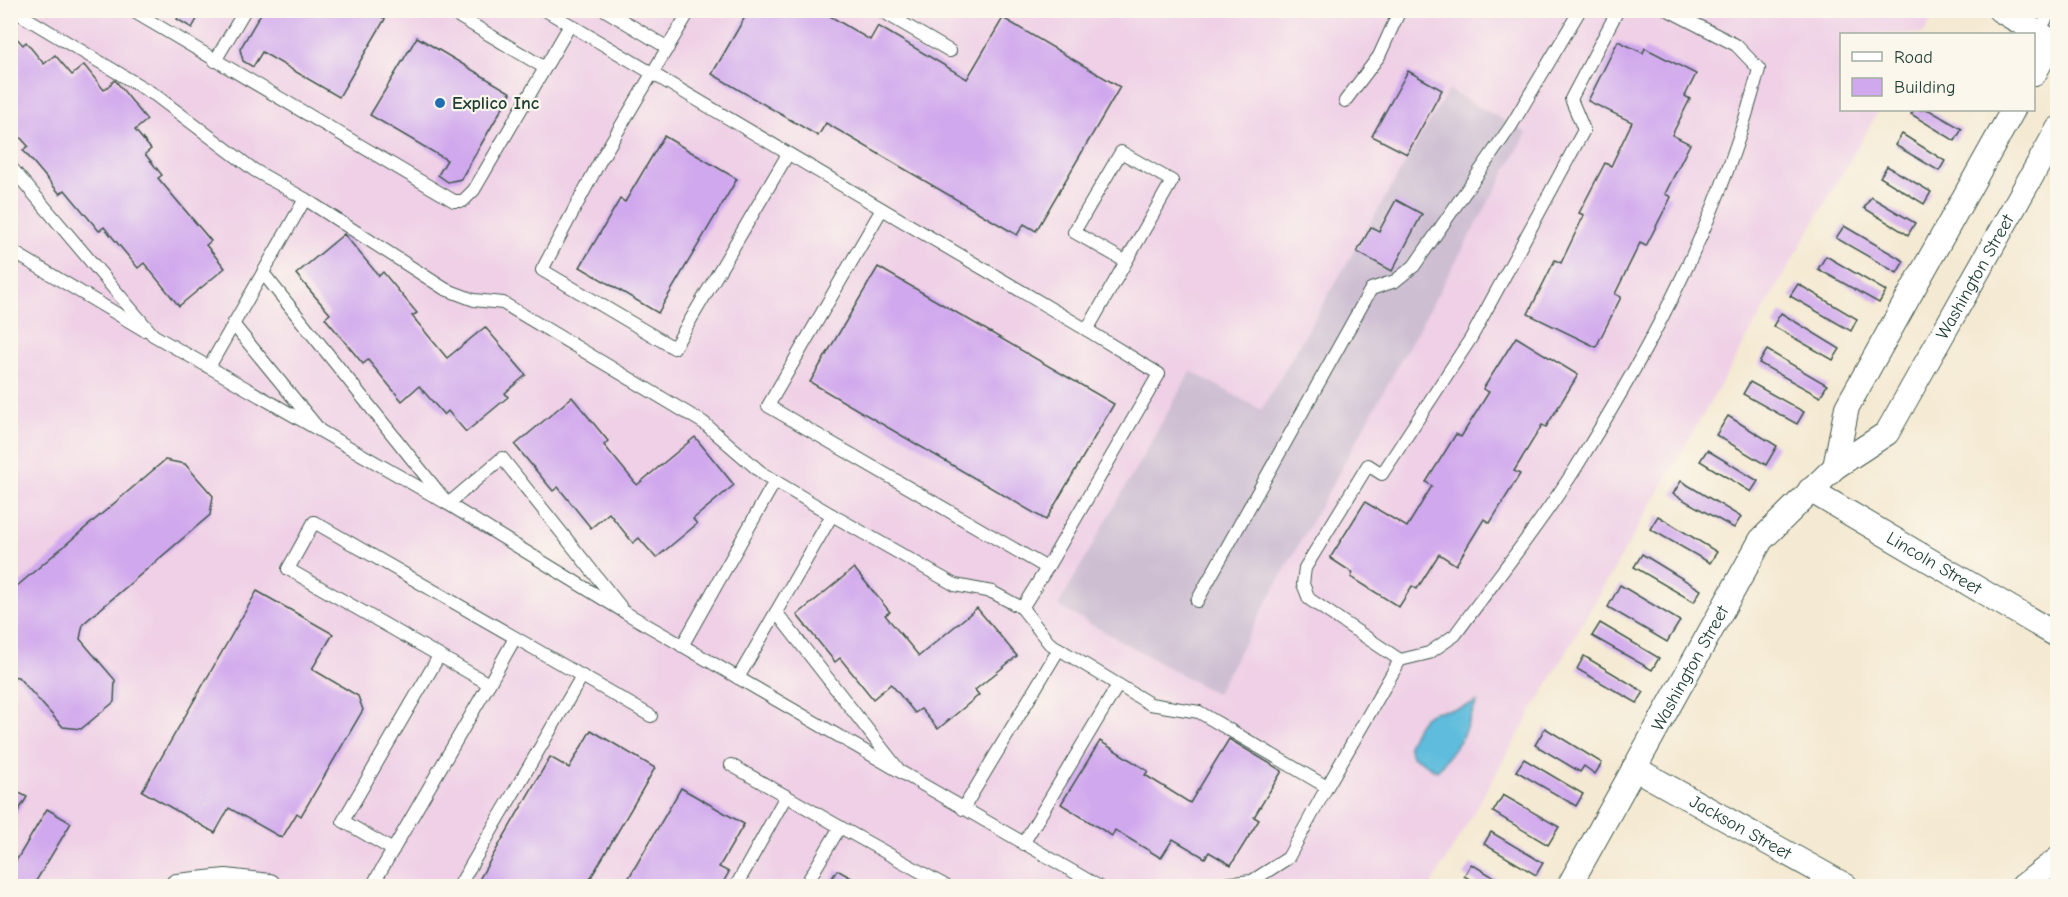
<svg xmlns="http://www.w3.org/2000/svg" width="2068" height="897" viewBox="0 0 2068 897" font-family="'Comic Neue',sans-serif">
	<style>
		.built { fill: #efd0e6 }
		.industrial { fill: #cdbed2 }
		.water { fill: #5fbcdd; stroke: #3f7c88; stroke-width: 1.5 }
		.building { fill: #d0a8ed }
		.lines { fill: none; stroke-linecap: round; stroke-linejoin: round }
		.service-casing { stroke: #3f574c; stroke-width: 14 }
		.minor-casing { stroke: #3f574c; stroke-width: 26 }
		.service { stroke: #fff; stroke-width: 12 }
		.minor { stroke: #fff; stroke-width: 24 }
		.poi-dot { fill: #1f6fb2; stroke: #fbf7ec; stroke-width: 2 }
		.labels { text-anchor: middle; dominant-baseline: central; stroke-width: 4.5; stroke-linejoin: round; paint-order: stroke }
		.poi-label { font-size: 18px; font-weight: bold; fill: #1f3d34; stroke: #fbf7ec; text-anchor: start }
		.street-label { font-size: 18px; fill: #1f3d34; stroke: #fbf7ec }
	</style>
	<rect width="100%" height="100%" fill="#fbf7ec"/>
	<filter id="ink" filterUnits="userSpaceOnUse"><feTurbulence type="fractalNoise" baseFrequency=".0167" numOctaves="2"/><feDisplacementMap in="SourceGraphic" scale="12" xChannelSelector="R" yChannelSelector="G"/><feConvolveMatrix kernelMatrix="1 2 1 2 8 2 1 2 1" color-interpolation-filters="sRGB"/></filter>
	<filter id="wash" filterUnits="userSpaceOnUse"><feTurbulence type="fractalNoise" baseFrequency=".008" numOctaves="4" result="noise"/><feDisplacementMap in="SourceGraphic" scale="24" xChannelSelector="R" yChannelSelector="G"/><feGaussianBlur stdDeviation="1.35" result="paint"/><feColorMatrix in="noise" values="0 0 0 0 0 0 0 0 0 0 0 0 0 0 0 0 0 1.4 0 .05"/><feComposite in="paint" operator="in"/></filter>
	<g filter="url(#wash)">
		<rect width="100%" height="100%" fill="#f4e9d2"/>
		<!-- built -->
		<g class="built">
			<path d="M10,11H1937L1923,34H1842V110H1879L1431,886H11Z"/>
			<path d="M2014,11H2057V37Z"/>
		</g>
		<!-- industrial -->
		<path class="industrial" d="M1448,90L1527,133L1216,694L1058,606L1191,371L1261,410Z"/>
		<!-- water -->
		<path class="water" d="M1477,702L1461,739L1437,771L1412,756L1408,746C1428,694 1438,721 1477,702Z"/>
		<g id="blocks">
			<!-- building -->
			<g class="building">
				<path d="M182,10H202L192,28L177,19Z"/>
				<path d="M263,10H370L385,19L339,97L262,52L253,67L243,61L240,49Z"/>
				<path d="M749,10H820L870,40L878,26L967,79L1003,18L1120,87L1036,231L1024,224L1017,235L826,123L818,136L712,74Z"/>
				<path d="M10,31L23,45L26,42L44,64L55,55L72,75L84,65L104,90L115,80L147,120L135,130L151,149L145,154L162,175L158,178L211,241L206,245L225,268L179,306L144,263L138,268L104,227L99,231L65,190L60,194L23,150L28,146L10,126Z"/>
				<path d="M417,37L511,93L461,179L448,182L438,175L447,160L370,115Z"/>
				<path d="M1618,41L1643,53L1645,48L1696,74L1685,96L1690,99L1672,135L1690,144L1665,194L1671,197L1646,246L1640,243L1615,294L1621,297L1596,347L1528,314L1555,260L1561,263L1584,215L1579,213L1605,163L1611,166L1632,122L1588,101Z"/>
				<path d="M1408,71L1442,90L1407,154L1372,136Z"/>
				<path d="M1914,110H1929L1962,129L1955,141L1911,114Z"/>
				<path d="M1902,134L1945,161L1939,171L1895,145Z"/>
				<path d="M664,136L737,179L658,313L580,267L620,199L625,202Z"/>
				<path d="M1887,166L1931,192L1924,204L1880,177Z"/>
				<path d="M1871,197L1915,223L1908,235L1864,208Z"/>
				<path d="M1396,200L1422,214L1392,271L1357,252L1371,227L1379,231Z"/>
				<path d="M1844,226L1904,261L1897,273L1836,238Z"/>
				<path d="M344,234L379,276L383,272L417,313L412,316L447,358L485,327L526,375L505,393L508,397L466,432L448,411L444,415L419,386L402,401L368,360L363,364L325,318L330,314L296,274Z"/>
				<path d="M1826,256L1886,291L1879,303L1818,269Z"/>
				<path d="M878,267L1114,404L1046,520L810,382Z"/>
				<path d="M1798,284L1857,319L1851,331L1790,296Z"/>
				<path d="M1781,313L1840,349L1833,360L1773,326Z"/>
				<path d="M1516,337L1578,375L1546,427L1542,425L1514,471L1520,474L1490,523L1484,519L1456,565L1439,554L1417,589L1412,586L1399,607L1351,577L1353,573L1330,558L1365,502L1407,527L1432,486L1426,482L1456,434L1461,437L1489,392L1483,389Z"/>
				<path d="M1767,350L1827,385L1820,397L1759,363Z"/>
				<path d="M1750,382L1804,412L1797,424L1743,394Z"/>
				<path d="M572,397L608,441L604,445L637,485L695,437L734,485L693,519L697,524L656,558L639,538L633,543L609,513L591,528L558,487L553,491L515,445Z"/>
				<path d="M1728,416L1777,446L1766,465L1716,435Z"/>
				<path d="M1707,450L1758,481L1751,492L1700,461Z"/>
				<path d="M165,460L185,464L213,496L210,515L83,624L80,639L115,680L114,702L81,729L63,727L18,677L10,676V592Z"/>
				<path d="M1681,481L1741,517L1734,528L1673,494Z"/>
				<path d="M1658,516L1717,552L1710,563L1650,529Z"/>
				<path d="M1642,554L1701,590L1694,602L1634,567Z"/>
				<path d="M854,568L890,612L885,615L919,656L977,608L1017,656L975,690L979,695L938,729L921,709L915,713L891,684L873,699L840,658L835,662L797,615Z"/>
				<path d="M1620,585L1680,621L1667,642L1608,607Z"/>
				<path d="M257,591L333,634L312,669L358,696L363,710L301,816L297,813L282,838L229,808L215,833L142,791Z"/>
				<path d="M1600,623L1659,658L1652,670L1592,636Z"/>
				<path d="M1584,656L1644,692L1637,703L1577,669Z"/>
				<path d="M1545,728L1602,763L1595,774L1584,766L1580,772L1535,745Z"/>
				<path d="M591,730L655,768L586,886H481L477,883L550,757L569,768Z"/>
				<path d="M1229,739L1282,771L1254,817L1259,820L1231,865L1209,852L1205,858L1173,839L1161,858L1115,830L1112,836L1061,804L1100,741L1148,771L1145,775L1190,803Z"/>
				<path d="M1524,759L1583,794L1576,806L1516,771Z"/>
				<path d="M10,788L27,797L10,825Z"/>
				<path d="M681,788L744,824L719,867L729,872L721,886H624Z"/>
				<path d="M1503,795L1559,827L1548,845L1493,812Z"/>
				<path d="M47,809L71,823L33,886H10V871Z"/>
				<path d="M1491,832L1543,863L1536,875L1484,844Z"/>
				<path d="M1471,864L1509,886H1482L1464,876Z"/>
				<path d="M837,870L866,886H827Z"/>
			</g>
		</g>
	</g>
	<g filter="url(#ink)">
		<use href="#blocks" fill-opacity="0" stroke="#3f574c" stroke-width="1.5"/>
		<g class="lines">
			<defs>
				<g id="service">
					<path d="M131,10L454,201H463L474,190L570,25"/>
					<path d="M448,10L545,68"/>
					<path d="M545,10L1087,330L1159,374L1047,568L768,406L882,209"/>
					<path d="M605,10L668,48"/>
					<path d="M690,10L600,161L542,270L674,348L788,154"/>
					<path d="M880,10L950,51"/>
					<path d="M10,12L18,13L155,95L254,170L305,199"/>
					<path d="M2038,34L2051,10"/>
					<path d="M215,61L245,10"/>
					<path d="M1345,101L1379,56L1400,10"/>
					<path d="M10,166L153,335L448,504L626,613L1098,886"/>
					<path d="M10,250L144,330"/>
					<path d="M263,273L448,504L502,458L620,606"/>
					<path d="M233,324L318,428"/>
					<path d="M1087,330L1172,181L1121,152L1074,232L1125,261"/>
					<path d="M209,367L305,199L445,289L474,300L503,303L704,423L763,474L832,515L955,585L992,592L1022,608L1049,643L1150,704L1199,712L1327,787L1288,858L1252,881L1201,886"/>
					<path d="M1197,601L1371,289L1395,281L1414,266L1511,126L1580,10"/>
					<path d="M1022,608L1047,568"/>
					<path d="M776,612L899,770"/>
					<path d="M682,646L775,481"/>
					<path d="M1400,660L1309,599L1303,584L1305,568L1368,465L1382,474L1471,338L1584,130L1571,99L1618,10"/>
					<path d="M582,676L651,716"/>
					<path d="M738,678L832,515"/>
					<path d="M489,684L515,638"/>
					<path d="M731,765L786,796L736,886"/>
					<path d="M1327,787L1400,660L1429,653L1455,635C1495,580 1539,526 1575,469C1653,345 1723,211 1759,69L1736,45L1668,10"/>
					<path d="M786,796L840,827"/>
					<path d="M963,809L1059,649"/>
					<path d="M1023,844L1118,685"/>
					<path d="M393,850L343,821L439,656"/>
					<path d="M372,886L489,684L288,569L314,522L582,676L459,886"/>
					<path d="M805,886L840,827L946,886"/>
				</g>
				<g id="minor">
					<path d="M2000,10L2058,45"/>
					<path d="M2034,74L2051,42"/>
					<path d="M1835,467L1847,407L2013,110"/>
					<path id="s1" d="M1810,490L2058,636"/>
					<path id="s2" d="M1634,768L1846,886"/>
					<path d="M177,886L226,881L269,886"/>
					<path id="s3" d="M1569,886L1761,540L1835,467L1887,433L2058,129"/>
					<path d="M2023,886L2058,859"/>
				</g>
			</defs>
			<!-- service casing -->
			<use href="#service" class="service-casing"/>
			<!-- minor casing -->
			<use href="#minor" class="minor-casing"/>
			<!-- service -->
			<use href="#service" class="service"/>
			<!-- minor -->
			<use href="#minor" class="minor"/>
		</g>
	</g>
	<!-- markers -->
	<circle class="poi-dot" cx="440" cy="103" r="6"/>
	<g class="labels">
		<!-- poi labels -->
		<g class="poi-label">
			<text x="452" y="103">Explico Inc</text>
		</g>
		<!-- street labels -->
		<g class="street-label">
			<text stroke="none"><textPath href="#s3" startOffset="741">Washington Street</textPath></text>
			<text stroke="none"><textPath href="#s1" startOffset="144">Lincoln Street</textPath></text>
			<text stroke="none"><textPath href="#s3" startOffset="249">Washington Street</textPath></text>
			<text stroke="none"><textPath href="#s2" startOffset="122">Jackson Street</textPath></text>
		</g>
	</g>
	<!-- margin -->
	<rect width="2068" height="897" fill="none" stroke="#fbf7ec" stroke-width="36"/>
	<!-- legend -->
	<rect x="1840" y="33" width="195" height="78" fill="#fbf7ec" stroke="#a3ada2" stroke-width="1.5"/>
	<rect x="1852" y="52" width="30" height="9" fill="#ffffff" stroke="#a3ada2" stroke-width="1.5"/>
	<text x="1894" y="63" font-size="18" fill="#1f3d34">Road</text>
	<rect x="1852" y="78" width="30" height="18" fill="#d0a8ed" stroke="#a3ada2" stroke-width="1.5"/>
	<text x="1894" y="93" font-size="18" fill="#1f3d34">Building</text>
</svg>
